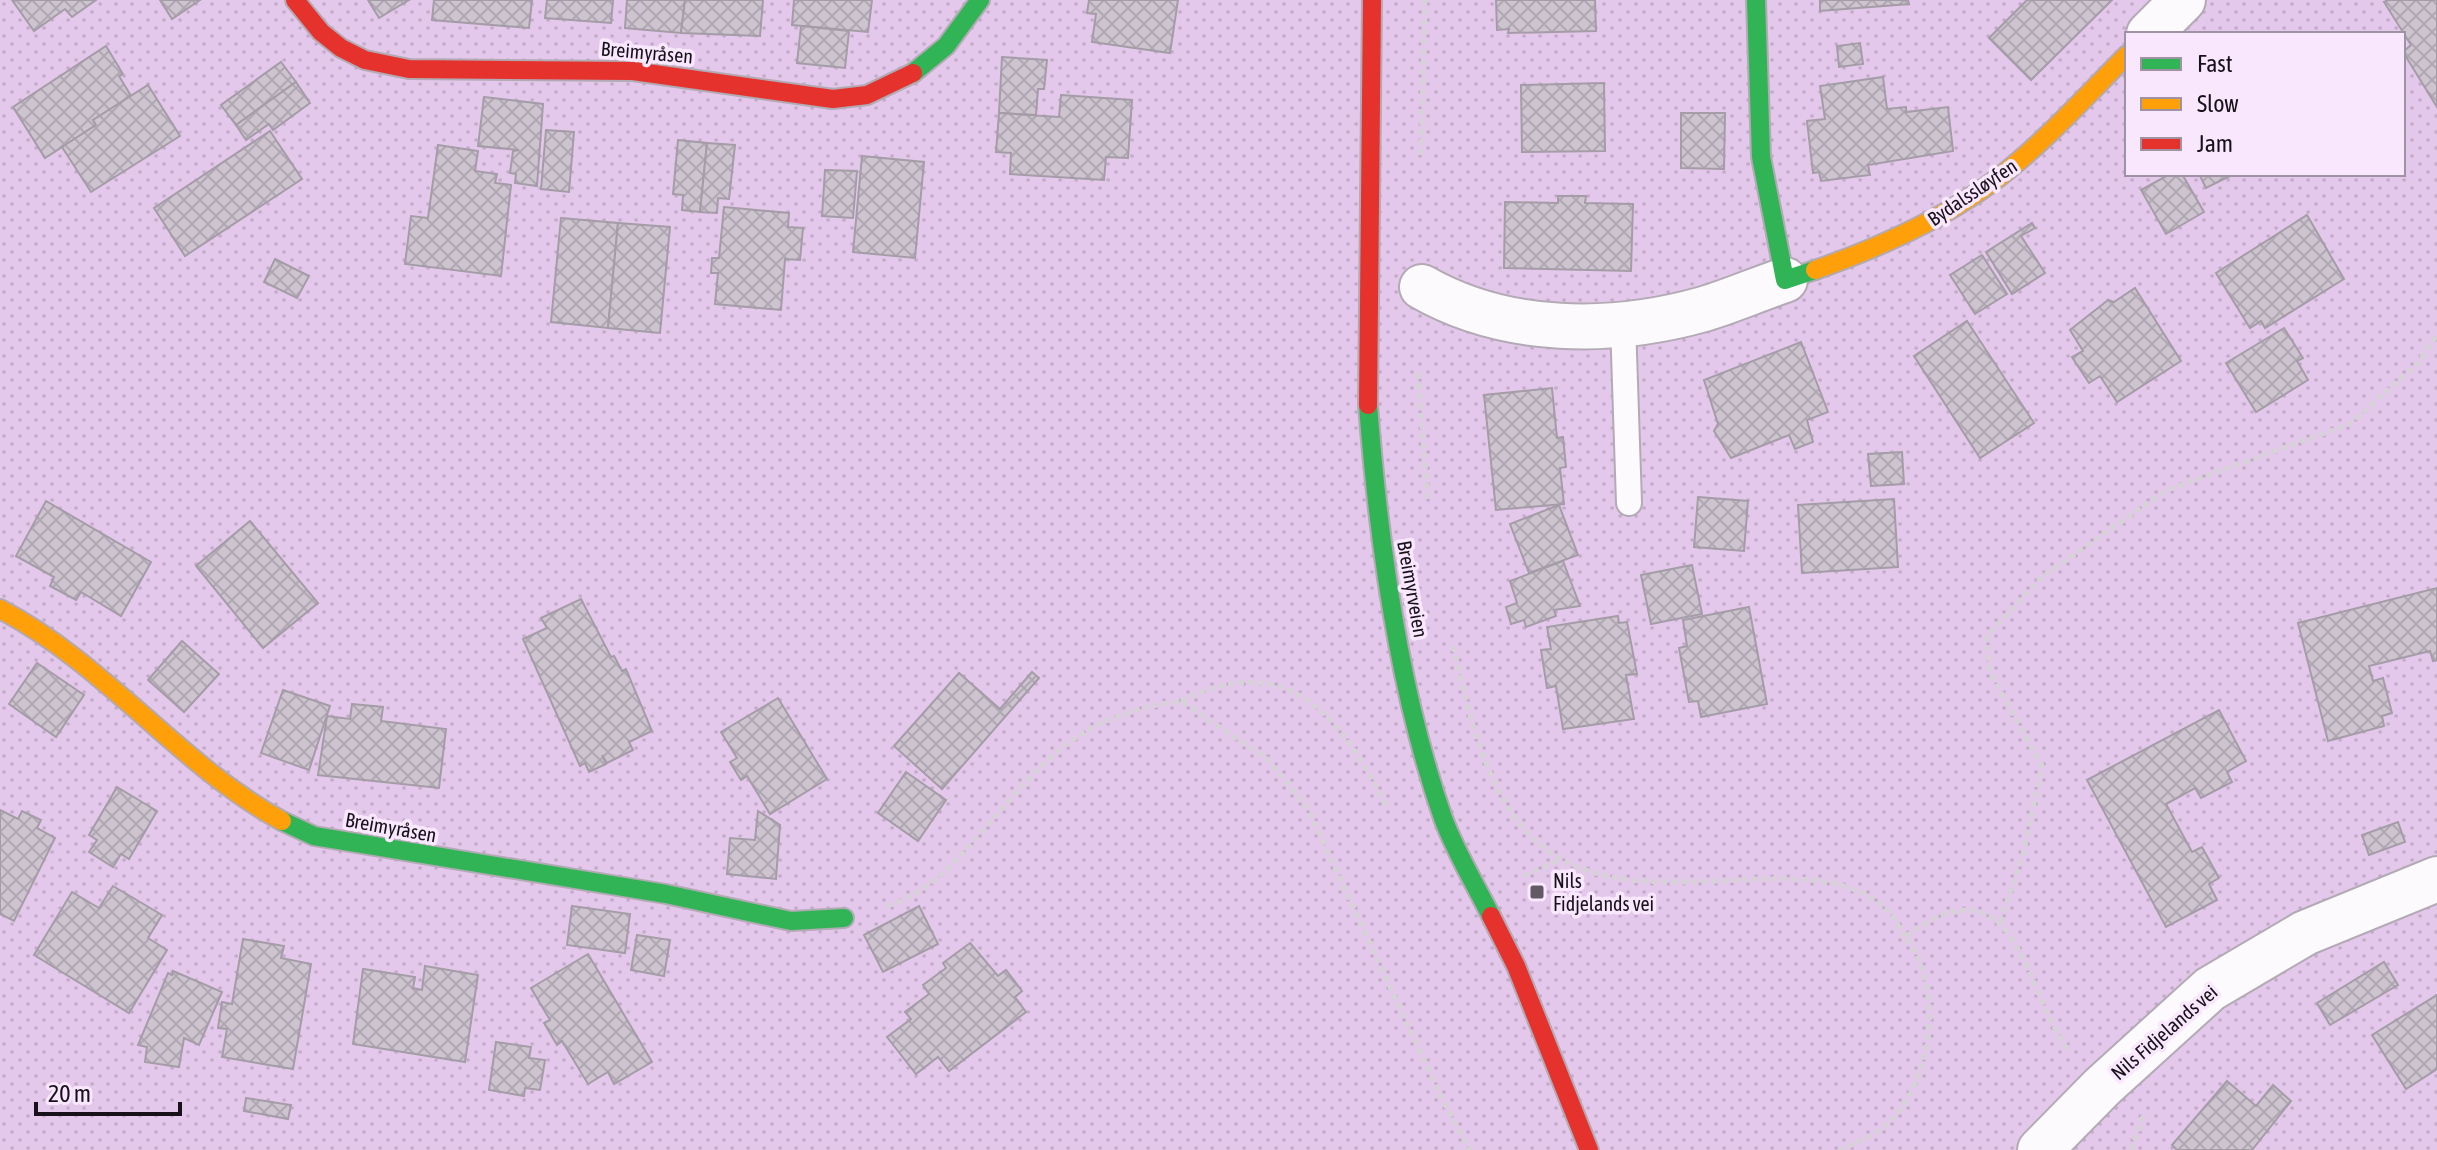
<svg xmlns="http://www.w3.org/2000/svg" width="2437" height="1150" viewBox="0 0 2437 1150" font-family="'Asap Condensed',sans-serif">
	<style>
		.park { fill: url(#park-dots); fill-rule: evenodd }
		.building { fill: url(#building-cross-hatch); stroke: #a49ca7; stroke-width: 2 }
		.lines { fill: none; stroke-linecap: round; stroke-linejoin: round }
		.lane-casing { stroke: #b2aab4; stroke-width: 28 }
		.street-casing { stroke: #b2aab4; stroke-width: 48 }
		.fast-casing { stroke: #b2aab4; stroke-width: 22 }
		.slow-casing { stroke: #b2aab4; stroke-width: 22 }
		.jam-casing { stroke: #b2aab4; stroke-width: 22 }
		.path { stroke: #d6d2d7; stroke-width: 5; stroke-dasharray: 6 4; stroke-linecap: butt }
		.lane { stroke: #fcfafc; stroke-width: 24 }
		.street { stroke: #fcfafc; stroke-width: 44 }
		.fast { stroke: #30b455; stroke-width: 18 }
		.slow { stroke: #ff9f0a; stroke-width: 18 }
		.jam { stroke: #e5322d; stroke-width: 18 }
		.poi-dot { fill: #625964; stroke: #f9e8fd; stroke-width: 3 }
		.labels { text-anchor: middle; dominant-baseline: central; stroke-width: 7; stroke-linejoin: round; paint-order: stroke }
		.street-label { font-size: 20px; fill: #18111a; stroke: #f9e8fd }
		.poi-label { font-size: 20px; fill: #18111a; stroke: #f9e8fd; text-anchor: start }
	</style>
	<defs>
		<pattern id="park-dots" width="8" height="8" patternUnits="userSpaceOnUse" patternTransform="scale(2)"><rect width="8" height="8" fill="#e4c8eb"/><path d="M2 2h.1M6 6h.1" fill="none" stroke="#c3abc9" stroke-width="1.8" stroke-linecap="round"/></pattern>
		<pattern id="building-cross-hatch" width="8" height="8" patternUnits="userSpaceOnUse" patternTransform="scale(2)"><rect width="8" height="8" fill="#cdc4cf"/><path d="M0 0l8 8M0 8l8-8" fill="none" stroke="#afa7b1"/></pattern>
	</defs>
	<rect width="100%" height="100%" fill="#eadfed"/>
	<!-- park -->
	<path class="park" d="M0,0H2437V1150H0ZM2127,34H2403V174H2127Z"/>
	<!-- building -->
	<g class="building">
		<path d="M12,0H96L72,17L65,9L34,31Z"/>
		<path d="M160,0H200L172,19Z"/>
		<path d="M368,0H409L379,18Z"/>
		<path d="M434,0H532L529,28L432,20Z"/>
		<path d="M547,0H613L611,23L545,18Z"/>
		<path d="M627,0H685L681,33L625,28Z"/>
		<path d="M685,0H763L760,36L681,33Z"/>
		<path d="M794,0H872L868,32L792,25Z"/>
		<path d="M1089,0H1178L1170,53L1092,42L1096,14L1087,13Z"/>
		<path d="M1496,0H1595L1596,31L1508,33L1509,29L1497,30Z"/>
		<path d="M1820,0H1908L1909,4L1820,11Z"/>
		<path d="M2027,0H2112L2031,80L1989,38Z"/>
		<path d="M2388,0H2437V107L2403,52L2411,45L2384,2Z"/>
		<path d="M801,26L849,31L845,68L797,63Z"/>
		<path d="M1860,43L1863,64L1839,67L1837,46Z"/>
		<path d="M106,46L123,74L119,76L131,96L93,120L96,125L45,158L13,107Z"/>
		<path d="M1002,57L1047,60L1044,89H1038L1036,115L999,113Z"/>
		<path d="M281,62L296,82L236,125L221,105Z"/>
		<path d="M1883,77L1887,109L1906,107V112L1948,107L1953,151L1868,165L1870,175L1821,181L1819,172L1813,173L1807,121L1825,119L1820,86Z"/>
		<path d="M296,82L310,103L273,130L269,124L246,140L236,125Z"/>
		<path d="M1604,83L1605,151L1522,152L1521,85Z"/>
		<path d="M148,85L180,136L91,192L62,147L96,125L93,120Z"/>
		<path d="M1061,95L1132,100L1128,158L1106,157L1104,180L1010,174L1011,153L996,152L999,113L1059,117Z"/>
		<path d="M484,97L543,104L537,186L515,183L516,174L510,173L513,151L519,150L478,146Z"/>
		<path d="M1681,113H1725L1724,169L1681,168Z"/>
		<path d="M546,130L574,132L569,192L541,189Z"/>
		<path d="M270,131L302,179L185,256L154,208Z"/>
		<path d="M678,140L707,143L700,212L682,210L683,195L673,194Z"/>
		<path d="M707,143L735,145L729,199L718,198L717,213L700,212Z"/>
		<path d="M438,145L478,151L475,171L497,174L495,183L511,185L501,276L405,264L411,216L428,218Z"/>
		<path d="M862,156L924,162L915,258L853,252Z"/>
		<path d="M825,170L857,171L853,218L822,216Z"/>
		<path d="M2170,174H2182L2204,212L2166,234L2141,190Z"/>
		<path d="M2199,174H2234L2206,188Z"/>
		<path d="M1558,196H1586L1585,203L1633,204L1631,271L1504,268L1505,202L1558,203Z"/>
		<path d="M724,207L789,213L788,227L803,228L800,260L785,259L781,310L715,304L718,273H711L712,258H719Z"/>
		<path d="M2307,215L2344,279L2265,328L2261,321L2250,328L2216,273Z"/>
		<path d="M561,218L618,223L608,328L551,322Z"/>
		<path d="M618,223L670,227L660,333L608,328Z"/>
		<path d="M2032,223L2035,228L2021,236L2045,273L2012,294L1986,252Z"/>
		<path d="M1982,255L2007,294L1975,314L1950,275Z"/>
		<path d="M275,259L309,276L297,298L264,282Z"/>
		<path d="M2135,288L2181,361L2117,402L2100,376L2089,383L2072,357L2083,351L2070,330L2108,300L2114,302Z"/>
		<path d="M1967,321L2034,423L1980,458L1914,356Z"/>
		<path d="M2284,328L2303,358L2297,361L2308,380L2256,412L2226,363Z"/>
		<path d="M1801,342L1828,412L1807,420L1813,442L1795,449L1789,435L1731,458L1714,431L1718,424L1704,380Z"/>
		<path d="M1552,388L1557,438L1563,437L1566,467L1560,468L1564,504L1496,510L1484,395Z"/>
		<path d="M1902,452L1904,484L1871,486L1868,454Z"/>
		<path d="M1698,497L1748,501L1744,551L1694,547Z"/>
		<path d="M1894,499L1898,567L1802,573L1798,505Z"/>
		<path d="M46,501L151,562L121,616L81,592L76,600L50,586L54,577L16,556Z"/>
		<path d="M1559,505L1578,555L1529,573L1510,524Z"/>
		<path d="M250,521L318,603L263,648L196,566Z"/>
		<path d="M1563,561L1580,606L1554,610L1556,616L1526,627L1524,620L1511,624L1506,607L1517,603L1510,581Z"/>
		<path d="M1692,565L1702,614L1651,624L1641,575Z"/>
		<path d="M2437,588V660L2433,661L2430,651L2369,666L2373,681L2383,678L2392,713L2382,716L2384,726L2328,741L2298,623Z"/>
		<path d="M581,599L611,657L614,656L622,671L626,669L652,731L629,742L633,750L607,763L602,755L606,764L589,772L585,763L580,766L523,639L547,628L541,618Z"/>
		<path d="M1749,607L1767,704L1701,717L1698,701L1689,702L1679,648L1687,646L1683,620Z"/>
		<path d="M1618,616L1619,623L1627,622L1637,674L1626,675L1634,719L1563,729L1556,686L1547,688L1541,650L1551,649L1547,627Z"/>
		<path d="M182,641L219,674L184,712L148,680Z"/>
		<path d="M37,663L84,695L56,737L9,704Z"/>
		<path d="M1032,672L1039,678L942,789L894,746L959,673L1000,709Z"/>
		<path d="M283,690L330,706L309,770L261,753Z"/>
		<path d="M778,698L827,779L770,814L747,776L741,780L730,762L737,758L721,732Z"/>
		<path d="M352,704L383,707L381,721L446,729L439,788L318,775L327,716L350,719Z"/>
		<path d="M2219,710L2246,761L2227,772L2232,782L2201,798L2195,788L2166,804L2192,852L2202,847L2219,878L2209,884L2217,900L2166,927L2087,780Z"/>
		<path d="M906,772L946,800L918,841L878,813Z"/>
		<path d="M117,787L157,811L129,859L121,854L113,867L89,852L97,840L89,835Z"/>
		<path d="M0,810L18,819L22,811L41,820L37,828L55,838L14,921L0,914Z"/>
		<path d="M758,811L780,825L776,879L727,874L730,838L755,840Z"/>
		<path d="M2398,822L2405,842L2369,855L2362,835Z"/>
		<path d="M113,886L162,915L148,938L167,950L129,1013L34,955L72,892L99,908Z"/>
		<path d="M572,906L630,914L625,953L567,945Z"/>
		<path d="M919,906L938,944L883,972L864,935Z"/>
		<path d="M637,935L670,940L664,976L631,970Z"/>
		<path d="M243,939L284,946L281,958L311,964L293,1069L222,1057L227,1029L218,1028L222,1002L232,1004Z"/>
		<path d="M970,943L998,976L1006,970L1022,991L1015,997L1026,1012L949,1071L938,1057L916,1074L887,1037L911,1019L905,1012L929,994L923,985L946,968L943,963Z"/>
		<path d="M588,954L652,1062L614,1084L608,1072L588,1084L562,1041L557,1045L544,1023L550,1020L531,988Z"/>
		<path d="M2384,962L2398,985L2330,1025L2317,1003Z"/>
		<path d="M425,966L478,975L465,1062L353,1044L363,969L415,977L413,988L422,990Z"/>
		<path d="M173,971L222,992L199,1045L184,1038L179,1067L145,1062L147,1047L138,1045L168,973L172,975Z"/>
		<path d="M2437,995V1069L2406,1089L2372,1035Z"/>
		<path d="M496,1042L531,1047L529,1058L545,1060L540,1090L525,1088L524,1096L489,1090Z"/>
		<path d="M2227,1081L2256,1106L2273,1085L2291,1101L2252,1150H2177L2172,1145Z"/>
		<path d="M246,1098L291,1105L288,1119L244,1111Z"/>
	</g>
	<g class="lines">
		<defs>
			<path id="lane" d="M1623,323L1629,503"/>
			<g id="street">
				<path d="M2149,34L2183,0"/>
				<path d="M1422,287C1506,335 1612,335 1704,309C1731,301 1758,289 1785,280"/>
				<path d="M2040,1150L2102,1087L2210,989L2305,933L2437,879"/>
			</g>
			<g id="fast">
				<path d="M1756,0L1761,157L1785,280L1815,270"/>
				<path d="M913,73L946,46L980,0"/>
				<path d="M1368,405C1378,537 1399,692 1443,818C1455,851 1475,884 1491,916"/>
				<path d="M282,821L314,836L666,894L791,921L844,918"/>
			</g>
			<g id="slow">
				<path d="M1815,270C1878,248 1940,221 1994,181C2043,144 2084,98 2127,55"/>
				<path d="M0,609C107,665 178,764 282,821"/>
			</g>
			<g id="jam">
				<path d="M295,0L321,32L341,48L365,60L409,69L633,71L833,99L867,95L913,73"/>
				<path d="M1368,405L1372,0"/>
				<path d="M1491,916L1516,966L1589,1150"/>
			</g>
		</defs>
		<!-- lane casing -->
		<use href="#lane" class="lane-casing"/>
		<!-- street casing -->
		<use href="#street" class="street-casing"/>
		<!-- fast casing -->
		<use href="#fast" class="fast-casing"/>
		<!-- slow casing -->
		<use href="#slow" class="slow-casing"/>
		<!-- jam casing -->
		<use href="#jam" class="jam-casing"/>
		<!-- path -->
		<g class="path">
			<path d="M1421,155L1425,0"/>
			<path d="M1418,373L1428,502"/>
			<path d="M1453,646C1466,701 1479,763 1511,812C1602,949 1806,827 1889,912C1895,918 1900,929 1905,937"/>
			<path d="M1181,701C1290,647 1342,719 1387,807"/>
			<path d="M1524,876L1560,860"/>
			<path d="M887,906C927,893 951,867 978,836C1044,761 1076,715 1181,701L1267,759L1307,807L1441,1097L1470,1150"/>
			<path d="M2000,922L2023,855L2042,766L1990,672L1987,636L2042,577L2167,490L2350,424L2417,364L2437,335"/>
			<path d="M1839,1150C1854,1144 1872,1137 1884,1127C1933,1085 1946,988 1905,937C2019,852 2021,989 2070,1052"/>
			<path d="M2131,1150L2143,1116"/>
		</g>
		<!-- lane -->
		<use href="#lane" class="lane"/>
		<!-- street -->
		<use href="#street" class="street"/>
		<!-- fast -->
		<use href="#fast" class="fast"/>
		<!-- slow -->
		<use href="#slow" class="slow"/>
		<!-- jam -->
		<use href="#jam" class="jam"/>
	</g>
	<!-- markers -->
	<rect class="poi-dot" x="1529" y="884" width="16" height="16" rx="4"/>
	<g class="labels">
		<!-- street labels -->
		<g class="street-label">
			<text transform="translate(647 52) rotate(5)">Breimyråsen</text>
			<text transform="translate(1972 192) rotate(-34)">Bydalssløyfen</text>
			<text transform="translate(1413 589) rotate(80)">Breimyrveien</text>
			<text transform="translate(391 827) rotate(10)">Breimyråsen</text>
			<text transform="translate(2164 1032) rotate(-41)">Nils Fidjelands vei</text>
		</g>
		<!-- poi labels -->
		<g class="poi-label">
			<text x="1553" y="880">Nils<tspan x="1553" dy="23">Fidjelands vei</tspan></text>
		</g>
	</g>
	<!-- legend -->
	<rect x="2125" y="32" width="280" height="144" fill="#f9e8fd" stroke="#9f92a2" stroke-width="2"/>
	<rect x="2141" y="58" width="40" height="12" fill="#30b455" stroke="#9f92a2" stroke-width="2"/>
	<text x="2197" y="72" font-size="24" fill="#18111a">Fast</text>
	<rect x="2141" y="98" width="40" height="12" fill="#ff9f0a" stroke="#9f92a2" stroke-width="2"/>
	<text x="2197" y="112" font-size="24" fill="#18111a">Slow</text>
	<rect x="2141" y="138" width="40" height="12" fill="#e5322d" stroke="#9f92a2" stroke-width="2"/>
	<text x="2197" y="152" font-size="24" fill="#18111a">Jam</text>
	<!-- scale -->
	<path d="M36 1102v12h144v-12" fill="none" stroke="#18111a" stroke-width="4"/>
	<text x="48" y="1102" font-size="24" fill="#18111a" stroke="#f9e8fd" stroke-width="6" paint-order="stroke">20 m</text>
</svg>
